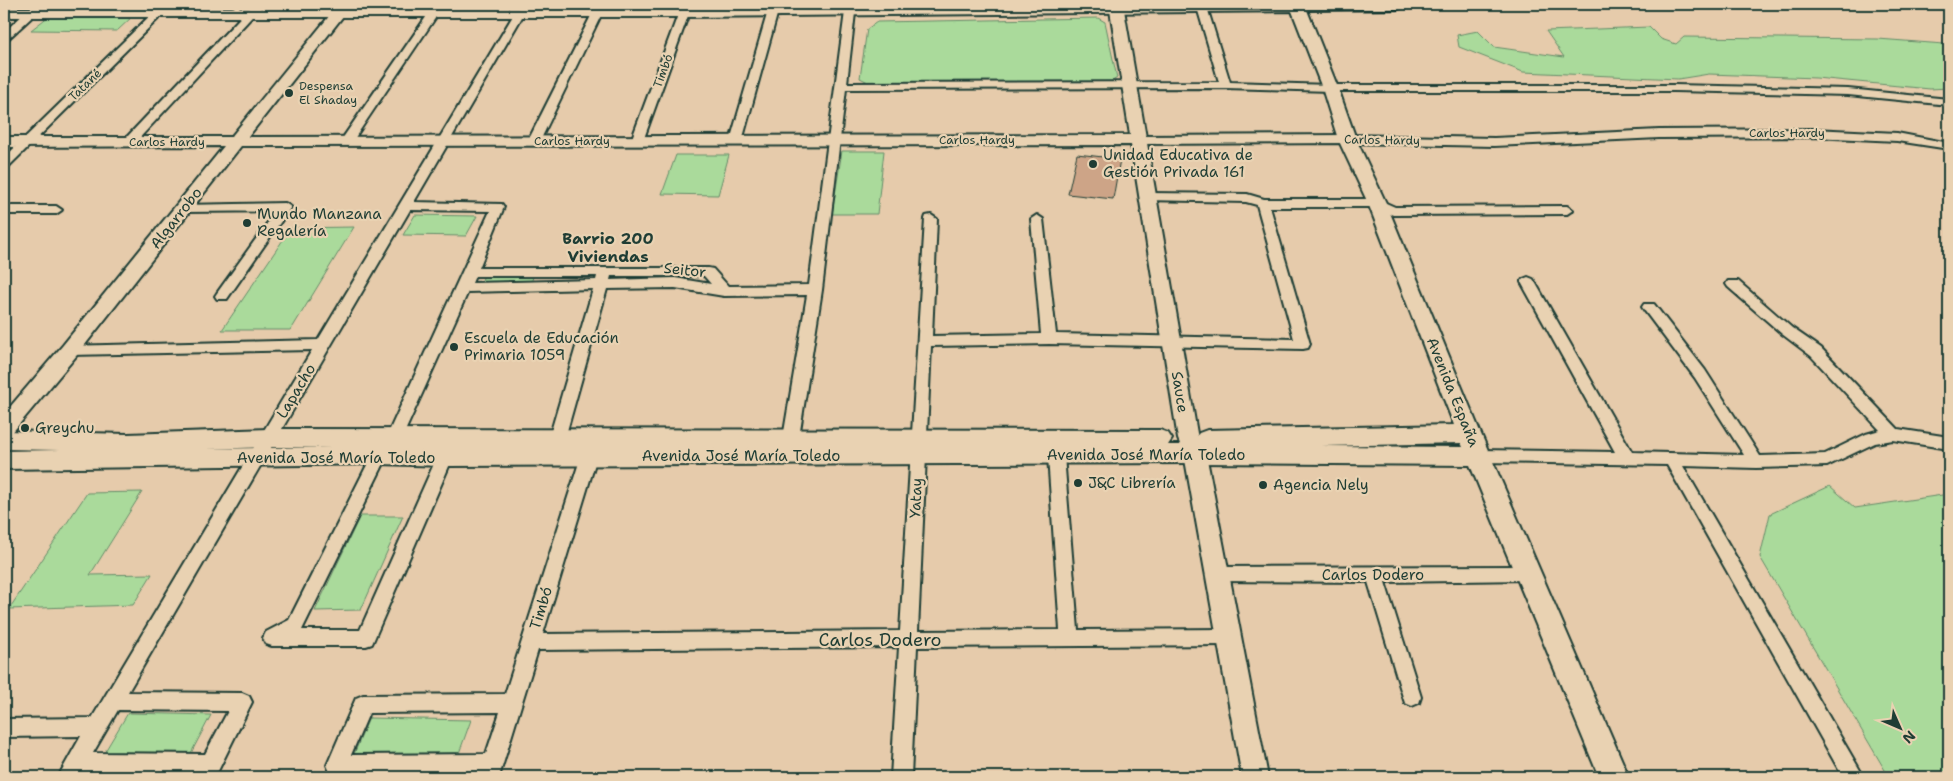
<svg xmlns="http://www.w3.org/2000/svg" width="1953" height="781" viewBox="0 0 1953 781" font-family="'Shantell Sans',sans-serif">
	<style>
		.green { fill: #aada9b; stroke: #648c68 }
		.building { fill: #cda487; stroke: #1f3d34 }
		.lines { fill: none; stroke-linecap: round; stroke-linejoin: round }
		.minor-casing { stroke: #1f3d34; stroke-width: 4 }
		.tertiary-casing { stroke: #1f3d34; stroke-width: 4 }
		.secondary-casing { stroke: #1f3d34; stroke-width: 4 }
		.minor { fill: #e9d2b2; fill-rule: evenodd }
		.tertiary { fill: #e9d2b2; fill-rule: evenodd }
		.secondary { fill: #e9d2b2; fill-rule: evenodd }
		.poi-dot { fill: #1f3d34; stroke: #e9d2b2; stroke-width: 2 }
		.labels { text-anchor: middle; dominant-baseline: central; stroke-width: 4.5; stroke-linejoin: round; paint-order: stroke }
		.far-street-label { font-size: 12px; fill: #1f3d34; stroke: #e9d2b2 }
		.far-poi-label { font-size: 12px; fill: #1f3d34; stroke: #e9d2b2; text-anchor: start }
		.poi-label { font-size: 15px; fill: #1f3d34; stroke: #e9d2b2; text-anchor: start }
		.street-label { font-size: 15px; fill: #1f3d34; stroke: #e9d2b2 }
		.neighbourhood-label { font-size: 16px; font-weight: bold; fill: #1f3d34; stroke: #e9d2b2 }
		.near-street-label { font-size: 18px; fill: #1f3d34; stroke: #e9d2b2 }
	</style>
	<rect width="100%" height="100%" fill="#e6cbab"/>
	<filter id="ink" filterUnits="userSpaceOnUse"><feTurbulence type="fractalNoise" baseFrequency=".02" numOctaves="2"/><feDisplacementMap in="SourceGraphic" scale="10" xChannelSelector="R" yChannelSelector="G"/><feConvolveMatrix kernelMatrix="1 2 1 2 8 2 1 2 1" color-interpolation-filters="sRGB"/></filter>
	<g filter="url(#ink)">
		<!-- green -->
		<g class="green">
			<path d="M49,16H133L117,31L31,30Z"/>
			<path d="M1098,18L1105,22L1117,78L1111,82H868L860,78L867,29L877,22Z"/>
			<path d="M1649,27L1661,39L1676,44L1684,37L1878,39L1944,44L1949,63V88L1930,89L1816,78L1709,74L1678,79L1523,72L1459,47L1457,35L1478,31L1494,47L1564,57L1546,31Z"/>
			<path d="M842,151H884L877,214H832Z"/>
			<path d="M676,155H729L718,195L662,194Z"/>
			<path d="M415,215L477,216L466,236L403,235Z"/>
			<path d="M354,227L291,330H222L291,228Z"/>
			<path d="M534,275L531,282H481L484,276Z"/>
			<path d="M1830,486L1855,508L1949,494V777H1889L1760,557L1770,514Z"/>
			<path d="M142,492L90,575L152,574L133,605L9,609L87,493Z"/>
			<path d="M360,516H403L361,610L315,611Z"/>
			<path d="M128,713L211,715L190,755L104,753Z"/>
			<path d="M369,718L471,720L458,756L354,754Z"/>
		</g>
		<!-- building -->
		<path class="building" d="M1077,154L1120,159L1113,199L1068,194Z"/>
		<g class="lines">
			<defs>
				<g id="minor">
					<path d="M35,4H42L44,6L8,39L4,40V32Z"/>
					<path d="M64,4H74L67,9L62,6Z"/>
					<path d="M162,4H170L171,6L8,167L4,168V158Z"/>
					<path d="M234,4H245L237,9L232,6Z"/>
					<path d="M253,4H261L262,6L133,145H125L123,142L125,139Z"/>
					<path d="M322,4H332L325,9L320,6Z"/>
					<path d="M435,4L444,5L350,145H342L340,142Z"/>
					<path d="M520,4L529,5L414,202L502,204L504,207L479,268H708L713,269L728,286L809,285L846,4H856L847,83L1219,82L1196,4H1206L1230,82L1330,85H1674L1848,89L1949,99V105L1848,95L1674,91H1330L1225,88L846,89L822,290L797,450L795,454L789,456L783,454L781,450L807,295L724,296L675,288L607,289L565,438L563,442L557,444L551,442L549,438L593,289L468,292L402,438L400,442L394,444L388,442L386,438L490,211L410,210L128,692L242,693L249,696L252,702L218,771L211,774L82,772L79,777H58L81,736L4,737V719L92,718L312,350L70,355L65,354L63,350L65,346L318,340ZM475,276H597L596,280L472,283ZM611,276H704L711,284L675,278L610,280ZM118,710L228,711L205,754L93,753Z"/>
					<path d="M539,4H549V5L544,8L540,7Z"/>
					<path d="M597,4L606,5L540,141L534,145L530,143L528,141Z"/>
					<path d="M687,4H698L689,13L643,141L637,145L633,143L631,141L679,12Z"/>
					<path d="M770,4H780L742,141L736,145L732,143L730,141Z"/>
					<path d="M1813,129L1897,133L1949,143V149L1897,141L1813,137L1659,138L1494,146L1347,143L1139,144L1133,140L1139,136L1347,135L1494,138L1659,130Z"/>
					<path d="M1148,193L1247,194L1264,199H1377L1395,207L1567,206L1573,210L1567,214L1393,215L1375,207H1270L1310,344L1308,348L1303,349L1049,344L931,346L918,631L1060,630L1048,456L1050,452L1056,450L1062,452L1064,456L1078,630L1229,629L1235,631L1238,637L1235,643L1229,645L917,647L911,777H891L899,647L538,650L499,777H479L480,774L337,775L330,772L327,765L356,698L363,695L505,694L584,447L586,443L592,441L598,443L600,447L543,634L900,631L925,219L926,216L931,215L937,219L932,336L1041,334L1031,219L1037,215L1043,219L1056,334L1294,339L1257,205L1246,202L1144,200L1142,197L1144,194ZM500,712L486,754L351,755L369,713Z"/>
					<path d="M285,203L291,207L227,299H217L215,296L217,293L276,211L185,212L179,208L181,205Z"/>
					<path d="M4,206H56L62,210L56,214H4Z"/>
					<path d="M1528,277L1533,279L1535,282L1632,452L1744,455L1695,378L1644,310L1642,307L1644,304H1654L1705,370L1760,456L1825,454L1866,434L1880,430L1811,356L1782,334L1728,287L1726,284L1728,281H1738L1792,328L1821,348L1898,429L1949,437V449L1893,440L1875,443L1827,466L1756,468L1683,466L1864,777H1843L1667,465L1479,462L1473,460L1471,456L1473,452L1479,450L1615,452L1521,282L1523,279Z"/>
					<path d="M380,449L386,451L388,455L302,630H360L437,457L439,453L445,451L451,453L453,457L372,644L366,646H272L266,644L263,638L266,632L289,620L372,455L374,451Z"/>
					<path d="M1529,566L1535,568L1538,573L1535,578L1529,580L1385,582L1421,697L1419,703L1412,706L1405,703L1403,697L1368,582L1217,581L1211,579L1208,574L1211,569L1217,567Z"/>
				</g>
				<path id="tertiary" d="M339,4H349L351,6L248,137L1130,135L1109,4H1123L1198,439L1206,454L1268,777H1242L1184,454L1178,439L1131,145L241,146L77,355L11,434L4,436V414L63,345L224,146L4,147V137H231Z"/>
				<g id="secondary">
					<path d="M850,4H1405L1403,7L1398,9L1307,10L1338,88L1356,139L1386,203L1481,434L1629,777H1599L1470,465L1195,463L445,466L380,464L4,469V451L60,450L4,449V431L128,434L268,429L1160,430L1168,433L1172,439L1168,445H1198L1195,439L1199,433L1207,430L1454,425L1368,203L1338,139L1322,88L1292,11L684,17H4V8L684,7ZM1461,443L1463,447L1321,446ZM268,447H332L205,449Z"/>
					<path d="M1935,4H1949V8L1937,7Z"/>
				</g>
			</defs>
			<!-- minor casing -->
			<use href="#minor" class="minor-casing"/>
			<!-- tertiary casing -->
			<use href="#tertiary" class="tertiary-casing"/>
			<!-- secondary casing -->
			<use href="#secondary" class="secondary-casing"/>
			<!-- minor -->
			<use href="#minor" class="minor"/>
			<!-- tertiary -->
			<use href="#tertiary" class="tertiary"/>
			<!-- secondary -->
			<use href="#secondary" class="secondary"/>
		</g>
	</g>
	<!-- markers -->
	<g class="poi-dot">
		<circle cx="289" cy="93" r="5"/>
		<circle cx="1093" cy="164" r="5"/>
		<circle cx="247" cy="223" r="5"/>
		<circle cx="454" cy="347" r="5"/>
		<circle cx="25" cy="428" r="5"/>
		<circle cx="1078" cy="483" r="5"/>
		<circle cx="1263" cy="485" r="5"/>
	</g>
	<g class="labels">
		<!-- far-street labels -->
		<g class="far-street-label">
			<text transform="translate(663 71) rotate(-70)">Timbó</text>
			<text transform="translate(85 85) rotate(-44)">Tatané</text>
			<text x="1787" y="133">Carlos Hardy</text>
			<text x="977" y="140">Carlos Hardy</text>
			<text transform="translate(1382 140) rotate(1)">Carlos Hardy</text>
			<text x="572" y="141">Carlos Hardy</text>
			<text x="167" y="142">Carlos Hardy</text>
		</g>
		<!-- far-poi labels -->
		<g class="far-poi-label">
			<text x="299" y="86">Despensa<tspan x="299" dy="14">El Shaday</tspan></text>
		</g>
		<!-- poi labels -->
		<g class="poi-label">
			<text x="1103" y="155">Unidad Educativa de<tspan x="1103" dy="17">Gestión Privada 161</tspan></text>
			<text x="257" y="214">Mundo Manzana<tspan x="257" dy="17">Regalería</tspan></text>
			<text x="464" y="338">Escuela de Educación<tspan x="464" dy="17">Primaria 1059</tspan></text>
			<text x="35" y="428">Greychu</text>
			<text x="1088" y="483">J&amp;C Librería</text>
			<text x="1273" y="485">Agencia Nely</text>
		</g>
		<!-- street labels -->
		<g class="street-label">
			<text transform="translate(176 218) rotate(-52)">Algarrobo</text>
			<text transform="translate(685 270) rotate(6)">Seitor</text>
			<text transform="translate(296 391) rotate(-59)">Lapacho</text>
			<text transform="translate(1180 392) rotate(81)">Sauce</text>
			<text transform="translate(1453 392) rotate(68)">Avenida España</text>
			<text x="1146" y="455">Avenida José María Toledo</text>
			<text x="741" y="456">Avenida José María Toledo</text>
			<text x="336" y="458">Avenida José María Toledo</text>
			<text transform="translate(916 498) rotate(-87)">Yatay</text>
			<text x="1373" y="575">Carlos Dodero</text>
			<text transform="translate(541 608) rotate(-73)">Timbó</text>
		</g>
		<!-- neighbourhood labels -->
		<g class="neighbourhood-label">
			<text x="608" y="238">Barrio 200<tspan x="608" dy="18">Viviendas</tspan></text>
		</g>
		<!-- near-street labels -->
		<g class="near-street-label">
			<text x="880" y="640">Carlos Dodero</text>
		</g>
	</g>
	<!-- margin -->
	<rect width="1953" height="781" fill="none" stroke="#e9d2b2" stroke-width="20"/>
	<rect x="10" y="10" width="1933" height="761" fill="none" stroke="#1f3d34" stroke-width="2" filter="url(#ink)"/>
	<!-- north arrow -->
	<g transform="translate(1900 728) rotate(135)" stroke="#e9d2b2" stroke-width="4" paint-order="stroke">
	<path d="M0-4L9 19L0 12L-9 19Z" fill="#1f3d34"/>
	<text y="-8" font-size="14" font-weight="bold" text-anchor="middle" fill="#1f3d34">N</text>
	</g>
</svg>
